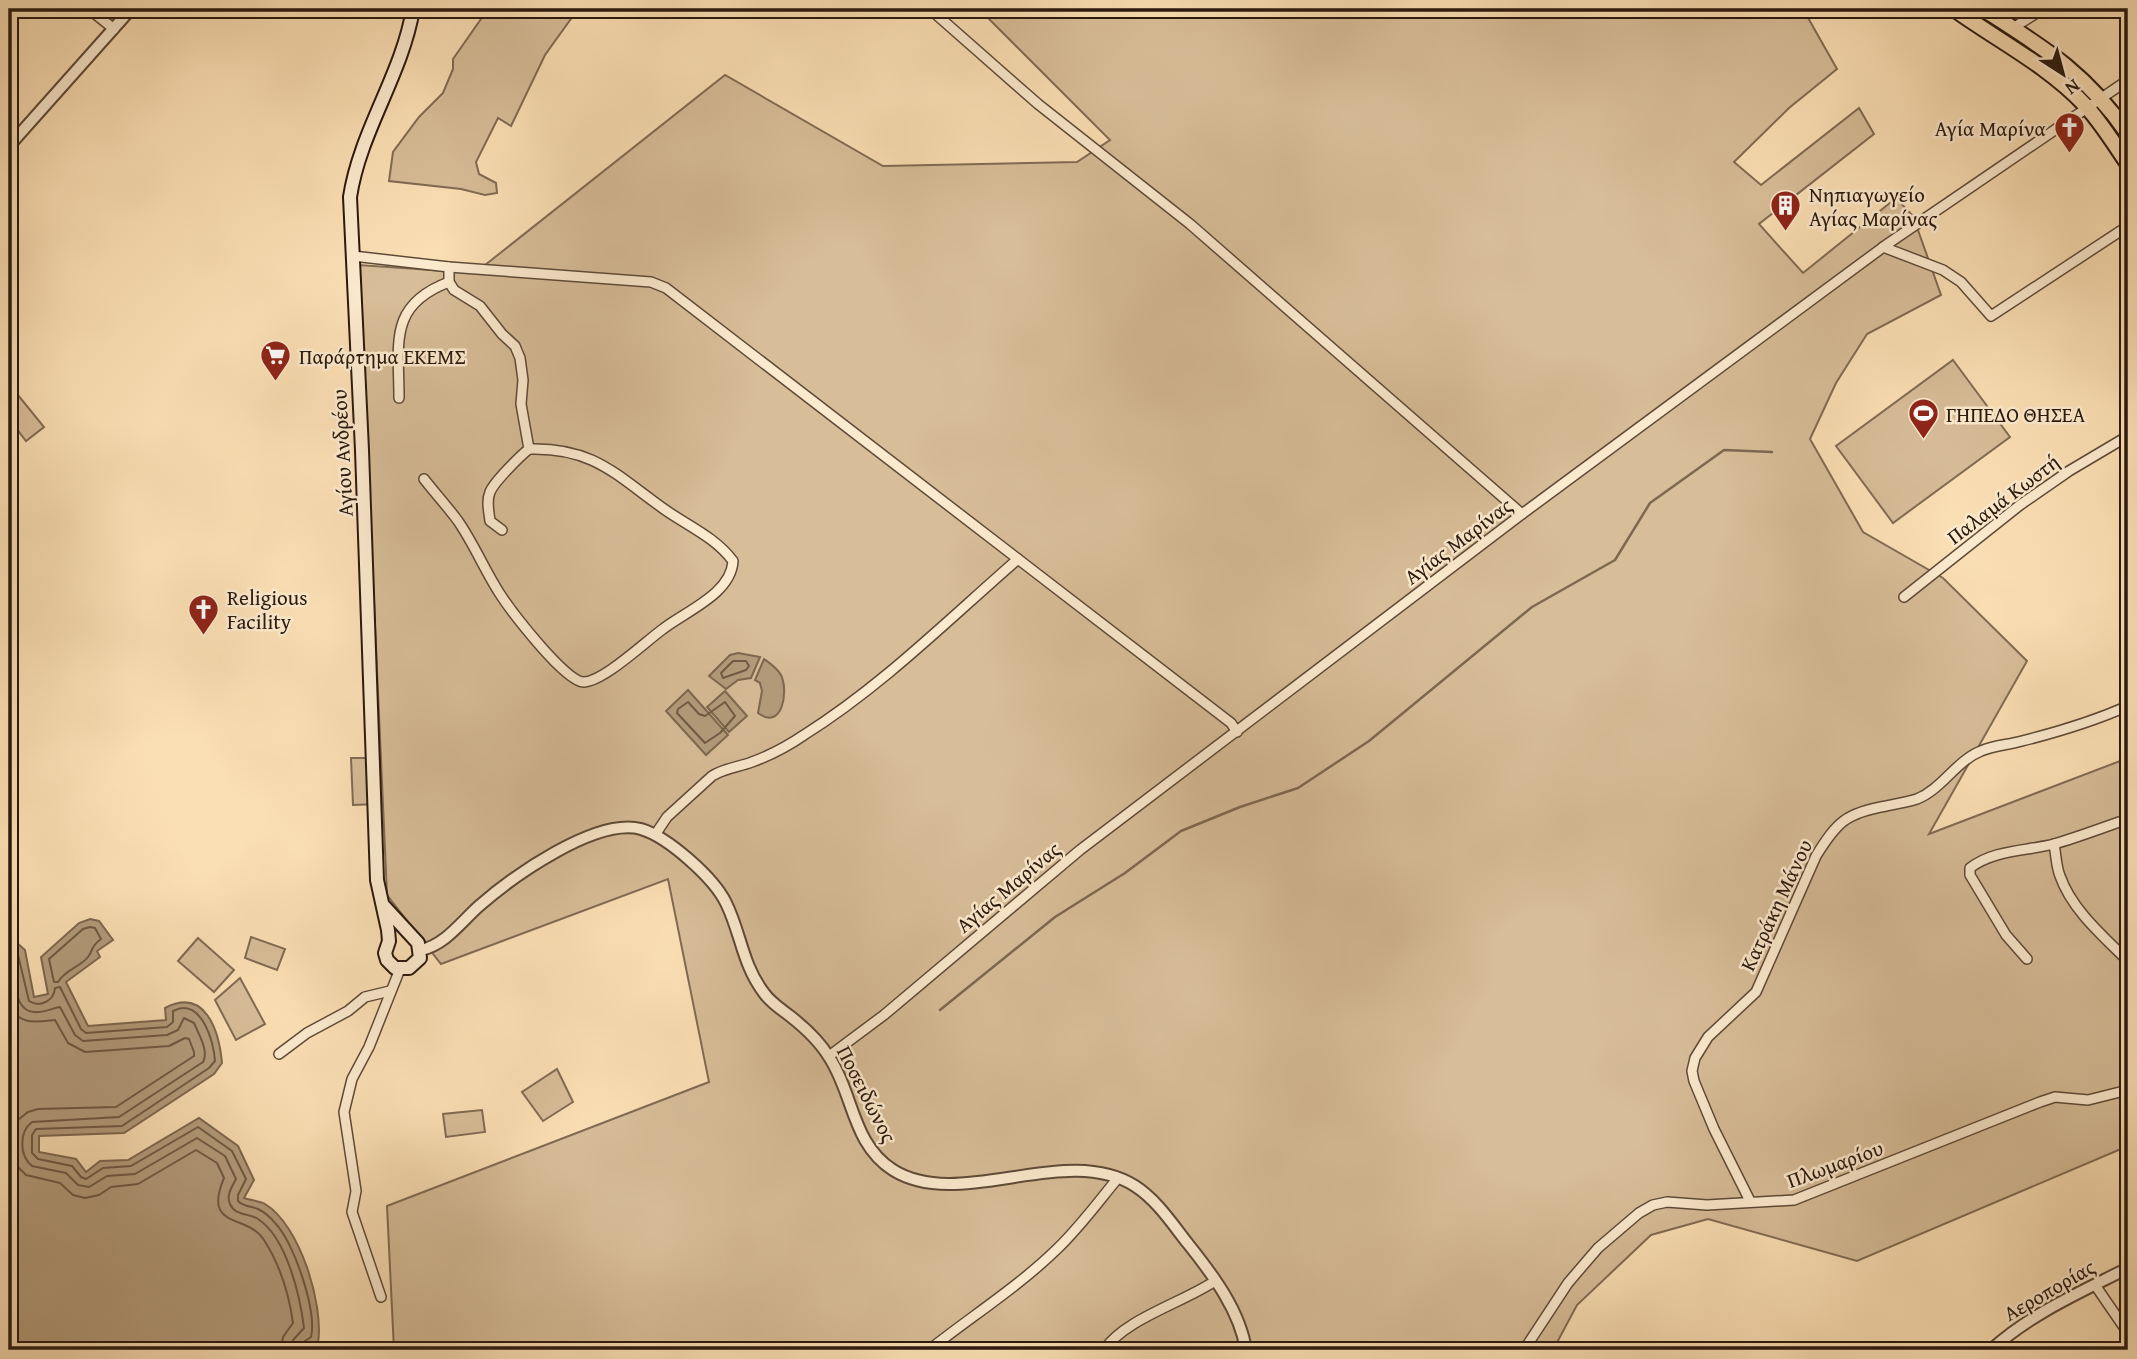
<svg xmlns="http://www.w3.org/2000/svg" width="2137" height="1359" viewBox="0 0 2137 1359" font-family="'Gentium Book Plus',serif">
	<style>
		.green { fill: #d7bd98; stroke: #806b53; stroke-width: 2 }
		.water { fill: #b49c7c; stroke: #7d6850; stroke-width: 2 }
		.lines { fill: none; stroke-linecap: round; stroke-linejoin: round }
		.shore { stroke: #6f5a45; stroke-width: 2 }
		.stream { stroke: #7d6850; stroke-width: 2.5 }
		.minor-casing { stroke: #5e4a38; stroke-width: 12 }
		.tertiary-casing { stroke: #5e4a38; stroke-width: 14 }
		.secondary-casing { stroke: #2a190e; stroke-width: 16 }
		.primary-casing { stroke: #2a190e; stroke-width: 18 }
		.minor { stroke: #fceace; stroke-width: 9 }
		.tertiary { stroke: #fceace; stroke-width: 10 }
		.secondary { stroke: #fceace; stroke-width: 12 }
		.primary { stroke: #fbdfb4; stroke-width: 14 }
		.labels { text-anchor: middle; dominant-baseline: central; stroke-width: 5; stroke-linejoin: round; paint-order: stroke }
		.poi-label { font-size: 21px; fill: #2a190e; stroke: #fceace; text-anchor: start }
		.street-label { font-size: 21px; fill: #2a190e; stroke: #fceace }
	</style>
	<rect width="100%" height="100%" fill="#fbdfb4"/>
	<filter id="stains"><feTurbulence type="fractalNoise" baseFrequency=".00286" numOctaves="4"/><feColorMatrix values="0 0 0 0 .2 0 0 0 0 .09 0 0 0 0 .02 0 0 0 .5 -.17"/></filter>
	<radialGradient id="worn" r=".72"><stop offset=".6" stop-color="#630" stop-opacity="0"/><stop offset="1" stop-color="#630" stop-opacity=".3"/></radialGradient>
	<!-- green -->
	<g class="green">
		<path d="M488,9H578L545,55L511,126L498,118L476,162L479,174L496,183L497,193L485,195L461,189L389,181L393,152L419,117L443,93L453,69V59Z"/>
		<path d="M979,9H1803L1837,69L1789,108L1734,162L1761,185L1859,108L1874,134L1759,224L1803,273L1896,198L1913,216L1941,295L1867,334L1836,383L1810,439L1863,532L1943,578L2027,661L1929,834L2128,758V1146L1857,1261L1708,1219L1651,1235L1577,1305L1553,1350H394L387,1206L709,1082L668,879L441,964L387,895L359,265L475,273L725,75L883,166L1077,162L1110,140Z"/>
		<path d="M1953,360L2010,437L1893,523L1836,446Z"/>
		<path d="M9,384L44,427L26,441L9,419Z"/>
		<path d="M351,758H377L378,804L353,805Z"/>
		<path d="M251,937L285,949L277,970L245,958Z"/>
		<path d="M198,938L234,970L214,992L178,961Z"/>
		<path d="M240,978L265,1024L236,1040L215,1000Z"/>
		<path d="M557,1069L573,1102L543,1121L522,1092Z"/>
		<path d="M482,1110L485,1132L446,1137L443,1114Z"/>
	</g>
	<!-- water -->
	<g class="water">
		<path d="M738,653L760,657L751,678L738,680L726,689L709,676L730,655Z"/>
		<path d="M764,659C771,664 777,668 781,675C789,692 782,731 758,713L762,691L760,683L755,680Z"/>
		<path d="M688,690L728,735L706,755L666,711Z"/>
		<path d="M725,691L747,716L729,732L707,707Z"/>
		<path d="M90,919L99,921L113,940L97,951L100,957L66,982L88,1026L166,1020L165,1008C205,987 219,1030 222,1063L214,1074L124,1133L39,1136V1152L76,1159L86,1172L100,1161L128,1160L199,1118L238,1146L254,1180L244,1198C250,1200 259,1201 265,1204C300,1225 324,1305 318,1343L298,1350H9V936L25,950L34,997L48,994L41,957L79,923Z"/>
	</g>
	<g class="lines">
		<!-- shore -->
		<g class="shore">
			<path d="M733,661H746L749,666L746,670L723,678L721,673Z"/>
			<path d="M688,702L699,714L705,716L725,702L735,716L720,733L705,743L677,713L678,709Z"/>
			<path d="M90,927L95,928L101,939C90,947 94,949 88,957C80,967 65,970 58,982H54L49,959L83,929Z"/>
			<path d="M9,946L18,955L29,1001C40,1008 54,1001 55,988L60,987L81,1029L86,1033L167,1027L173,1022V1011C201,996 214,1042 215,1061L209,1068L122,1126L36,1129L32,1135V1153L38,1159L72,1166L81,1177L86,1179L103,1168L131,1166L198,1127L232,1151L246,1179L238,1195V1201C244,1207 251,1206 258,1209C264,1212 271,1218 275,1223C294,1242 317,1311 311,1337L302,1343L300,1350"/>
			<path d="M9,957C16,973 11,1015 38,1012C45,1012 53,1008 60,1007L75,1035L83,1041L167,1035L178,1030L184,1018L194,1023C199,1035 209,1051 203,1062L119,1117L32,1122C19,1132 19,1155 32,1166L66,1173L78,1185L89,1187L107,1176L135,1174L197,1138L225,1156L236,1179C232,1187 226,1195 230,1204C235,1216 249,1213 258,1219C287,1238 300,1296 304,1328L293,1340L291,1350"/>
			<path d="M9,1004C19,1026 35,1022 55,1020L68,1043L85,1052L169,1046L185,1038L189,1039L194,1052V1056L116,1107L38,1109L28,1112L19,1119L14,1128L12,1151L17,1166L26,1175L60,1183L73,1195L85,1198L99,1195L111,1187L138,1184L196,1150L217,1163L224,1178C202,1230 247,1213 264,1240C280,1265 289,1294 293,1323L283,1337L281,1350"/>
		</g>
		<!-- stream -->
		<path class="stream" d="M940,1010L1055,917L1125,873L1181,831L1240,807L1298,788L1369,741L1532,607L1615,560L1650,503L1724,450L1772,452"/>
		<defs>
			<g id="minor">
				<path d="M89,9L114,29"/>
				<path d="M930,9L1038,104L1190,224L1522,514"/>
				<path d="M2013,28L2043,9"/>
				<path d="M1883,247L1943,270L1961,282L1991,316L2128,226"/>
				<path d="M353,256L449,267L651,282L666,288L1231,723L1237,732"/>
				<path d="M449,267V282L454,290L480,306L502,334L515,346L520,358L523,380L521,404L529,449C520,456 494,482 490,492C486,501 489,512 490,521L502,530"/>
				<path d="M399,398C399,343 388,305 449,282"/>
				<path d="M424,479C435,493 447,506 458,521C474,544 485,571 500,594C511,611 566,683 584,682C604,681 645,642 663,629C686,611 731,594 733,561C715,537 688,526 664,509C616,475 593,447 529,449"/>
				<path d="M1904,597L2020,505L2069,471L2128,436"/>
				<path d="M655,835L667,817L712,776C725,768 739,767 752,762C771,755 788,746 804,735C882,686 949,619 1018,559"/>
				<path d="M2054,844C2056,854 2056,866 2060,876C2072,910 2103,936 2128,961"/>
				<path d="M2027,959L2006,935L1970,875V868C1993,850 2026,851 2054,844C2079,837 2104,827 2128,819"/>
				<path d="M279,1054L307,1033L348,1011L365,997L390,991"/>
				<path d="M829,1056L884,1015L1080,850L1522,514L1886,245L2128,80"/>
				<path d="M1750,1201L1714,1129L1694,1081L1692,1071L1695,1058L1708,1037L1756,992L1816,856C1837,822 1846,813 1886,806C1896,804 1907,802 1917,799C1942,789 1956,761 1981,751C1994,745 2008,745 2022,741C2058,732 2094,721 2128,706"/>
				<path d="M2095,1285L2128,1333"/>
				<path d="M381,1297L352,1212L356,1191L344,1112L352,1079L369,1047L400,969"/>
				<path d="M929,1350C972,1316 1018,1287 1057,1249C1080,1227 1098,1202 1118,1178"/>
				<path d="M1104,1350C1125,1319 1182,1303 1215,1281"/>
				<path d="M1524,1350L1568,1283L1598,1248L1639,1213L1653,1205L1667,1202L1707,1205L1794,1200L2040,1102L2055,1097L2088,1100L2128,1090"/>
			</g>
			<g id="tertiary">
				<path d="M9,146L131,9"/>
				<path d="M421,950C445,945 461,922 479,906C512,877 596,817 641,829C668,837 714,878 726,903C741,933 742,964 764,993C770,1002 781,1009 790,1016C804,1027 820,1042 829,1057C854,1095 852,1144 893,1170C960,1212 1065,1142 1135,1186C1157,1200 1173,1225 1189,1245C1213,1275 1240,1311 1246,1350"/>
				<path d="M1991,1350C2030,1314 2081,1292 2128,1268"/>
			</g>
			<path id="secondary" d="M383,905L418,943L420,958L409,968H395L387,960L385,953L389,941L388,930L377,880L362,450L350,197C360,131 402,75 413,9"/>
			<g id="primary">
				<path d="M1954,9C1997,40 2047,65 2084,104C2101,122 2114,144 2128,164"/>
				<path d="M1983,9C2044,48 2086,73 2128,134"/>
			</g>
		</defs>
		<!-- minor casing -->
		<use href="#minor" class="minor-casing"/>
		<!-- tertiary casing -->
		<use href="#tertiary" class="tertiary-casing"/>
		<!-- secondary casing -->
		<use href="#secondary" class="secondary-casing"/>
		<!-- primary casing -->
		<use href="#primary" class="primary-casing"/>
		<!-- minor -->
		<use href="#minor" class="minor"/>
		<!-- tertiary -->
		<use href="#tertiary" class="tertiary"/>
		<!-- secondary -->
		<use href="#secondary" class="secondary"/>
		<!-- primary -->
		<use href="#primary" class="primary"/>
	</g>
	<!-- icons -->
	<defs>
		<symbol id="church-pin" viewBox="-11 -11 22 30"><path d="M0 17L-7.5 6A9.5 9.5 0 1 1 7.5 6Z" fill="#8f2418" stroke="#fceace"/><path d="M-1.2-6h2.4v3.5h3.3v2.4h-3.3V6h-2.4V-.1h-3.3v-2.4h3.3Z" fill="#fff"/></symbol>
		<symbol id="building-pin" viewBox="-11 -11 22 30"><path d="M0 17L-7.5 6A9.5 9.5 0 1 1 7.5 6Z" fill="#8f2418" stroke="#fceace"/><path d="M-4-6H4V6H1V3H-1V6H-4ZM-2.5-4.3h1.7v1.8h-1.7ZM.8-4.3h1.7v1.8H.8ZM-2.5-1h1.7V.8h-1.7ZM.8-1h1.7V.8H.8Z" fill="#fff"/></symbol>
		<symbol id="supermarket-pin" viewBox="-11 -11 22 30"><path d="M0 17L-7.5 6A9.5 9.5 0 1 1 7.5 6Z" fill="#8f2418" stroke="#fceace"/><path d="M-6-5.5h2.5l.6 2H6L4.5 2H-2.5L-4.4-4H-6ZM-1.5 3.2a1.3 1.3 0 1 0 .1 0ZM3 3.2a1.3 1.3 0 1 0 .1 0Z" fill="#fff"/></symbol>
		<symbol id="stadium-pin" viewBox="-11 -11 22 30"><path d="M0 17L-7.5 6A9.5 9.5 0 1 1 7.5 6Z" fill="#8f2418" stroke="#fceace"/><path d="M0-5a6.5 5 0 1 0 0 10a6.5 5 0 1 0 0-10ZM-3.5-1.8h7v3.6h-7Z" fill="#fff"/></symbol>
	</defs>
	<g fill-rule="evenodd">
		<use href="#church-pin" x="2052" y="110" width="35" height="47"/>
		<use href="#building-pin" x="1768" y="188" width="35" height="47"/>
		<use href="#supermarket-pin" x="258" y="338" width="35" height="47"/>
		<use href="#stadium-pin" x="1906" y="396" width="35" height="47"/>
		<use href="#church-pin" x="186" y="592" width="35" height="47"/>
	</g>
	<g class="labels">
		<!-- poi labels -->
		<g class="poi-label">
			<text x="2046" y="128" text-anchor="end">Αγία Μαρίνα</text>
			<text x="1809" y="194">Νηπιαγωγείο<tspan x="1809" dy="24">Αγίας Μαρίνας</tspan></text>
			<text x="299" y="356">Παράρτημα ΕΚΕΜΣ</text>
			<text x="1946" y="414">ΓΗΠΕΔΟ ΘΗΣΕΑ</text>
			<text x="227" y="597">Religious<tspan x="227" dy="24">Facility</tspan></text>
		</g>
		<!-- street labels -->
		<g class="street-label">
			<text transform="translate(342 453) rotate(-93)">Αγίου Ανδρέου</text>
			<text transform="translate(2003 499) rotate(-37)">Παλαμά Κωστή</text>
			<text transform="translate(1458 541) rotate(-37)">Αγίας Μαρίνας</text>
			<text transform="translate(1008 887) rotate(-40)">Αγίας Μαρίνας</text>
			<text transform="translate(1776 905) rotate(-65)">Κατράκη Μάνου</text>
			<text transform="translate(867 1094) rotate(63)">Ποσειδώνος</text>
			<text transform="translate(1835 1164) rotate(-20)">Πλωμαρίου</text>
			<text transform="translate(2049 1290) rotate(-30)">Αεροπορίας</text>
		</g>
	</g>
	<!-- margin -->
	<rect width="2137" height="1359" fill="none" stroke="#fbdfb4" stroke-width="35"/>
	<rect x="10" y="10" width="2116" height="1338" fill="none" stroke="#2a190e" stroke-width="3.5"/>
	<rect x="18" y="18" width="2102" height="1324" fill="none" stroke="#2a190e" stroke-width="2"/>
	<!-- north arrow -->
	<g transform="translate(2063 74) rotate(144)" stroke="#fceace" stroke-width="5" paint-order="stroke">
	<path d="M0-5L12 26L0 18L-12 26Z" fill="#2a190e"/>
	<text y="-10" font-size="19" font-weight="bold" text-anchor="middle" fill="#2a190e">N</text>
	</g>
	<rect width="100%" height="100%" filter="url(#stains)"/>
	<rect width="100%" height="100%" fill="url(#worn)"/>
</svg>
